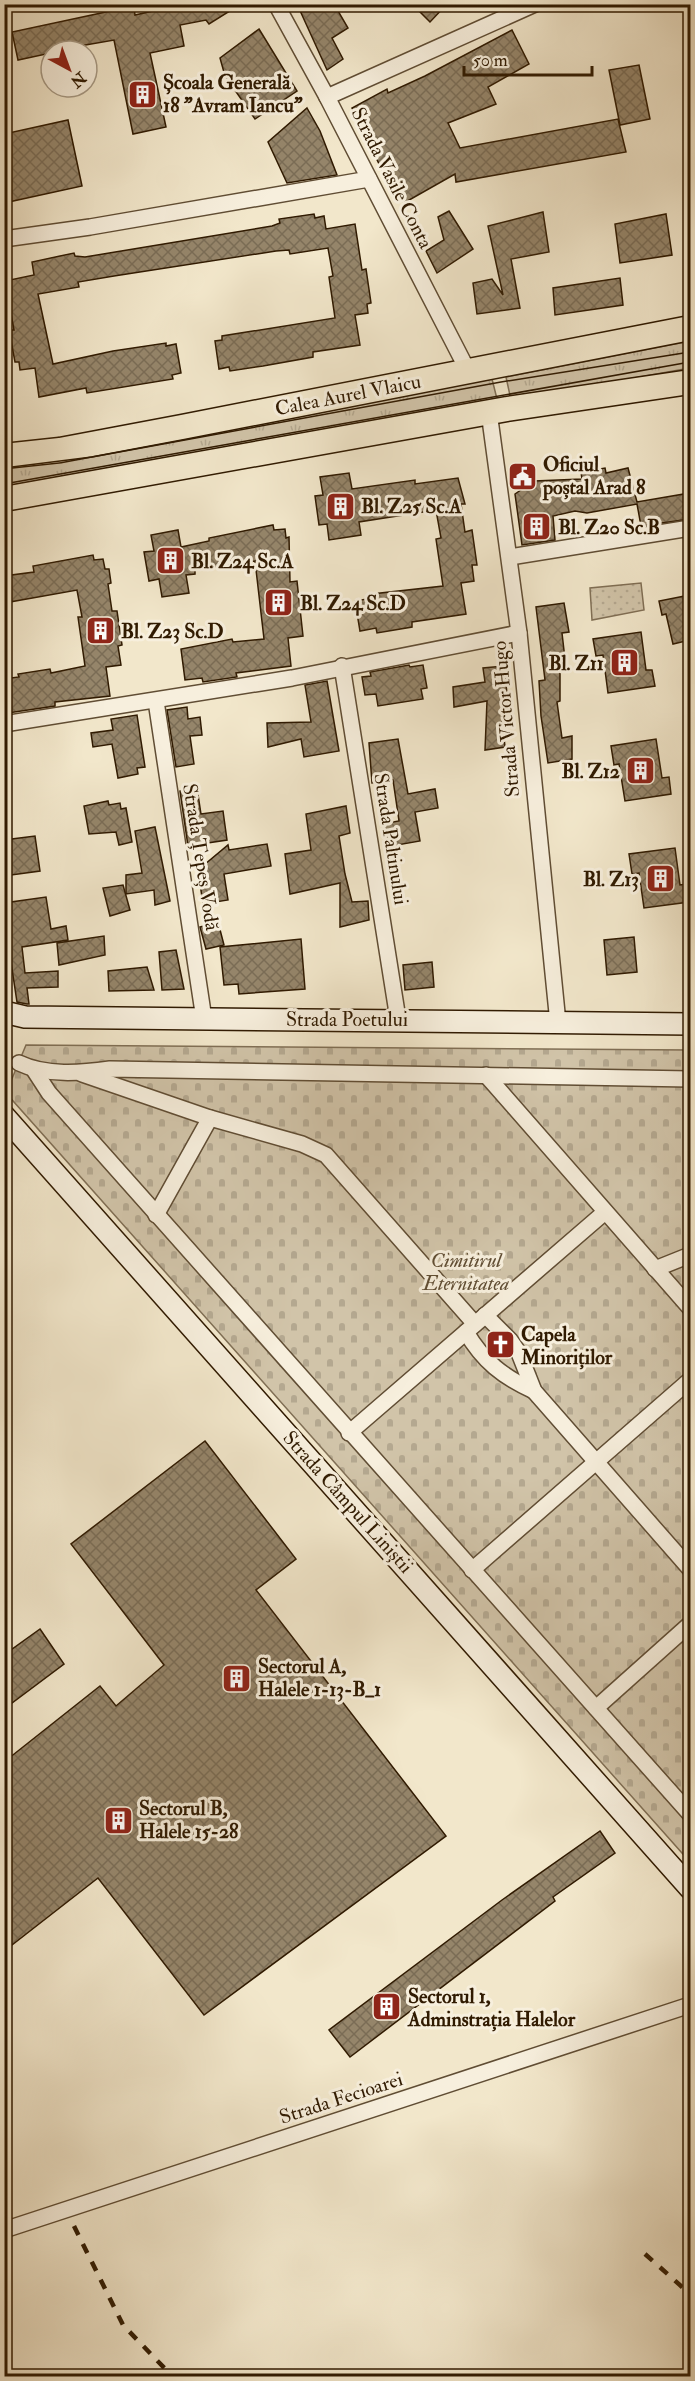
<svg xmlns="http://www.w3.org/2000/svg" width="695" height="2381" viewBox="0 0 695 2381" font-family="'IM FELL Double Pica',serif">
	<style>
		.grass { fill: url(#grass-tufts); stroke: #806f55; stroke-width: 1.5 }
		.cemetery { fill: url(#cemetery-stones); stroke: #806f55; stroke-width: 1.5 }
		.park { fill: url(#park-dots); stroke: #806f55; stroke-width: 1.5 }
		.building { fill: url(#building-cross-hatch); stroke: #301a01; stroke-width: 1.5 }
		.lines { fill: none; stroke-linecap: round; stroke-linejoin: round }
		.street-casing { stroke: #604d34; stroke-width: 18 }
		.secondary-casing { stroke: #301a01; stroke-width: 24 }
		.primary-casing { stroke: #301a01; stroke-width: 27 }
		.street { stroke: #f7efdd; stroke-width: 15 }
		.secondary { stroke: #f7efdd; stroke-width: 21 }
		.primary { stroke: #f2e7cb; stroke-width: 24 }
		.tram { stroke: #301a01; stroke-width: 1.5 }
		.rail { stroke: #301a01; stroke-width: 4.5; stroke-dasharray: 10 10; stroke-linecap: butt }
		.labels { text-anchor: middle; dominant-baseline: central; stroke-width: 6; stroke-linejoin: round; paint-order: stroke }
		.poi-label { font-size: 20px; font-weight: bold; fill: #301a01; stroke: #f7efdd; text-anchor: start }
		.street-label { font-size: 20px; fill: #301a01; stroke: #f7efdd }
		.park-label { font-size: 20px; font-style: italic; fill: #604d33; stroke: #f7efdd }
	</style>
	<defs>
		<pattern id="grass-tufts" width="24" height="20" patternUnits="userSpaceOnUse" patternTransform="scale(1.5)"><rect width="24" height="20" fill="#d1c4a9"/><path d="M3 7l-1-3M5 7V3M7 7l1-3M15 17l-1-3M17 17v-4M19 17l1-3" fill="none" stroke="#b4a890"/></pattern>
		<pattern id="cemetery-stones" width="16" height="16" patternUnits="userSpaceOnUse" patternTransform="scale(1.5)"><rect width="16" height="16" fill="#d1c4a9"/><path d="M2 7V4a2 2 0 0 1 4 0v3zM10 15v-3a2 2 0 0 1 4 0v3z" fill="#b4a890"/></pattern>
		<pattern id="park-dots" width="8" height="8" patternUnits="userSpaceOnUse" patternTransform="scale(1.5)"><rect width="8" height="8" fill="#d1c4a9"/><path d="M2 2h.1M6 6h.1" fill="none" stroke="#b4a890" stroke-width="1.8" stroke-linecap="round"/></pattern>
		<pattern id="building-cross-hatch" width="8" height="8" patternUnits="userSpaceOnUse" patternTransform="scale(1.5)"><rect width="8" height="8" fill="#95856a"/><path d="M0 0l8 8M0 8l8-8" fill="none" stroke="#7a6c55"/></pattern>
	</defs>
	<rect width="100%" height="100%" fill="#f2e7cb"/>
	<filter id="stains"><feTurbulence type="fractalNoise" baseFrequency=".00333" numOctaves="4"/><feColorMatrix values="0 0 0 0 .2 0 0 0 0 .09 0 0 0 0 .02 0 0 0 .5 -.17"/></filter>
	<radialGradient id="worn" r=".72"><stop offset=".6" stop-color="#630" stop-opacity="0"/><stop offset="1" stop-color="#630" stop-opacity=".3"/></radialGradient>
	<!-- grass -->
	<g class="grass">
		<path d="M690,341V368L511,400L506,377Z"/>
		<path d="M492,379L497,399L5,494V466L86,456Z"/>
	</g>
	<!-- cemetery -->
	<path class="cemetery" d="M26,1045L690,1050V1862L6,1093Z"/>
	<!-- park -->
	<path class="park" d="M641,583L644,610L592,620L590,588Z"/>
	<!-- building -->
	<g class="building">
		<path d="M184,4H241L209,24L206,20L180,25L184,46L150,53L166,127L133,134L114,40L51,51V53L18,60L12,32L134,6L135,15Z"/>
		<path d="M297,4H334L348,28L332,38L343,59L327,70Z"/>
		<path d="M412,4H447L430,22Z"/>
		<path d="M259,29L297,91L255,119L225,76L220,58Z"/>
		<path d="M512,30L529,64L488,87L496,104L448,123L460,148L618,119L626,152L456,182L455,174L404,203L384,169L382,170L352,108L387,89L388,93L425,76Z"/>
		<path d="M639,65L650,119L620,125L609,70Z"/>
		<path d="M307,108L320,131L337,175L287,183L268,142Z"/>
		<path d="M68,120L82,186L4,203V134Z"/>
		<path d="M449,211L473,249L437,273L426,251L444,240L438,217Z"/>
		<path d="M543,212L549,252L511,259L520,308L477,314L473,283L492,279L503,295L488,226Z"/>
		<path d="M314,214L315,218L324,216L326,229L355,224L362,270L366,269L371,303L367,304L368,313L355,315L360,345L313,352V357L263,366L230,371L229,367L219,369L215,341L222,340V336L335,318L329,277L333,276L328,248L290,254L289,250L276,251L114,276L78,282L79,287L38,294L53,364L113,351L166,343V346L176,344L181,373L172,375L173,379L87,393L86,388L39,397L35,368L20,370L19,362H15L9,330H14L5,281L34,275L32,262L74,253L75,256L85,257L272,226L280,223L279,219Z"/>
		<path d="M666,214L672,255L620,263L615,224Z"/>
		<path d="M620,278L623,305L555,315L553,288Z"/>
		<path d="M605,468L606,473L628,468L637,502L690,493V519L641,526L637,504L587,513L575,511L553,516L555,540L522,545L515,494L534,481L582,479L581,472Z"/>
		<path d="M349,473L352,489L415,480V484L458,478L465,504H461L465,532L472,530L477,565H472L474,581L461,583L466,614L412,622V627L377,633L376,628L360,631L355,601L373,598L372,594L443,586L436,539L441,538L436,510L359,522L361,535L329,540L327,524L319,525L315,496L323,495L320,477Z"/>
		<path d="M273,525L274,530L285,529L286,538L289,537L290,582L297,581L303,636L288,638L291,666L236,673L237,677L203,682L202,678L185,680L181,649L232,639L233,642L264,639L255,561L195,570V574L186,575L189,593L162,597L159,579L149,581L144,552L154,551L151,535L178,530L181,547L209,541V538Z"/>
		<path d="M93,555L94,560L103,559L105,569H109L111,583L108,584L112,611H117L122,645L118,646L121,665L106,667L110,696L55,702V706L8,713L4,679L19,677L18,674L50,669L51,673L85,666L78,617H82L77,590L4,603V576L34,572L33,566Z"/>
		<path d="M690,595V640L673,644L666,614L662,615L659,601Z"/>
		<path d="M564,603L569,632L562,633L566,668L560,670V701L557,702L562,738L572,736V759L548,763L541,716L539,681L545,680L536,607Z"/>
		<path d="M641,632L646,670H652L655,686L608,693L603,655L596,656L593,639Z"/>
		<path d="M409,665L410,667L423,665L427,688L421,689L423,699L378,706L376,694L365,695L362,677L371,676L370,672Z"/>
		<path d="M504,666L508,703L507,717H502L505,747L485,750L487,701L454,707L453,687L485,682L483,668Z"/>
		<path d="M327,681L339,751L304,757L301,739L268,747L267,723L311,722L305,685Z"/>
		<path d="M187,707L188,719L200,717L202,735L190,736L194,764L176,767L167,710Z"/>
		<path d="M137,715L145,767L137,768L138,774L118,778L112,744L93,747L91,733L113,730L111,719Z"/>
		<path d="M398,739L408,794L435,789L438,808L415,812L420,841L386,847L382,824L399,821L393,780L372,783L369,743Z"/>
		<path d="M656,739L662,778L669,777L671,794L625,801L619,764L614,765L611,746Z"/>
		<path d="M197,788L201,814L223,811L227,840L188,846L180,791Z"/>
		<path d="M108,801L109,805L120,803L121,809L126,808L132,842L119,845L116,832L89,834L84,806Z"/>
		<path d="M346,806L350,833L339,836L345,874L352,902L368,901L369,920L340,927V883L290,894L285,854L311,850L306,814Z"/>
		<path d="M155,827L170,901L155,905L154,890L126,894V875L142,873L135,831Z"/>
		<path d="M35,836L40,871L4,876V840Z"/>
		<path d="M267,844L271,866L224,874L228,900L203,904L198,870L228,845L229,850Z"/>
		<path d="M675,848L680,885L686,884L689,902L644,908L639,873L632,874L629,854Z"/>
		<path d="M123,885L130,910L110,916L103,888Z"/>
		<path d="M46,897L51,929L66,926L68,940L22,947L25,973L58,971V987L27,988L29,1004H27L17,1002L9,949L6,950L4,942V903Z"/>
		<path d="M218,922L224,945L206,949L200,927Z"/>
		<path d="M104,936L105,955L59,965L57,943Z"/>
		<path d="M634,937L637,972L607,975L604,940Z"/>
		<path d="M301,939L305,989L239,994L238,984L224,985L220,947Z"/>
		<path d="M176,950L184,989L162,990L159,952Z"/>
		<path d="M432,962L434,987L405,990L403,965Z"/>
		<path d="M147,967L154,990L109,991L108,971Z"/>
		<path d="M205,1441L296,1559L256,1590L446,1836L204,2015L98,1878L12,1945L4,1935V1762L100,1686L116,1706L164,1665L71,1544Z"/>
		<path d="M40,1629L64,1664L4,1709V1655Z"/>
		<path d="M600,1831L615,1853L553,1897L555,1901L350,2057L329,2030L502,1900Z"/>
	</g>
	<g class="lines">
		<defs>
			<g id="street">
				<path d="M276,4L327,97L468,371"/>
				<path d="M327,97L535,4"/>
				<path d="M4,239L90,227L369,179"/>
				<path d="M489,412L519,633L558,1023"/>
				<path d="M510,557L690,528"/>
				<path d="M342,666L398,1019"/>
				<path d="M156,701L204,1019"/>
				<path d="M4,724L292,678L519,633"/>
				<path d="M19,1063C46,1076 81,1073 110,1069L690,1079"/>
				<path d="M34,1070L49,1093L690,1814"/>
				<path d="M82,1074L210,1118L302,1144L326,1155L475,1324"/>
				<path d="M486,1075L690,1308"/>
				<path d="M156,1215L210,1118"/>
				<path d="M655,1269L690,1255"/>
				<path d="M485,1315L510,1340L519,1353L534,1391L690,1569"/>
				<path d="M466,1332C483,1361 503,1377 534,1391"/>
				<path d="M349,1433L605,1212"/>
				<path d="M472,1570L690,1380"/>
				<path d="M596,1708L690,1624"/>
				<path d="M4,2230L690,2005"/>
			</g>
			<g id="secondary">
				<path d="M4,1012L25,1017L690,1024"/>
				<path d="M4,1116L690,1888"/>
			</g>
			<g id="primary">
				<path d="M4,456L60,450L182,427L690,328"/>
				<path d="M4,499L507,409L690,382"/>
			</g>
		</defs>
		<!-- street casing -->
		<use href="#street" class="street-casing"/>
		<!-- secondary casing -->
		<use href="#secondary" class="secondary-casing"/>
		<!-- primary casing -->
		<use href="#primary" class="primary-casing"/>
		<!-- street -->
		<use href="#street" class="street"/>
		<!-- secondary -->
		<use href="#secondary" class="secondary"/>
		<!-- primary -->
		<use href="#primary" class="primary"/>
		<!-- tram -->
		<g class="tram">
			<path d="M4,468L92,457L501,382L690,352"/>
			<path d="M4,484L690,362"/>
		</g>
		<!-- rail -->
		<g class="rail">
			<path d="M74,2226L123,2325L172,2376"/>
			<path d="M645,2254L690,2294"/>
		</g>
	</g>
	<!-- icons -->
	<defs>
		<symbol id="building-square" viewBox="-11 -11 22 22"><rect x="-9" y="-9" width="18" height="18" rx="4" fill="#8f2418" stroke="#f7efdd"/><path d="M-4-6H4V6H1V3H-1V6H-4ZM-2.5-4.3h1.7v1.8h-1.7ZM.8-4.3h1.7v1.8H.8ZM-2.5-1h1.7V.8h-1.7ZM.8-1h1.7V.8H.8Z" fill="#fff"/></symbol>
		<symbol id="civic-square" viewBox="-11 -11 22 22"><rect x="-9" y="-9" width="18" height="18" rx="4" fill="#8f2418" stroke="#f7efdd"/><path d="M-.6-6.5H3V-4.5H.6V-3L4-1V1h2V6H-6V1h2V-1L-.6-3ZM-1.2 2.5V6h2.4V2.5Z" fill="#fff"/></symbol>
		<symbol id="church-square" viewBox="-11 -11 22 22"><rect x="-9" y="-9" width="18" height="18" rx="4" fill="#8f2418" stroke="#f7efdd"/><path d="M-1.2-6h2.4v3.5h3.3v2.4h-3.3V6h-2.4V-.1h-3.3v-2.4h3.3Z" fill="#fff"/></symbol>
	</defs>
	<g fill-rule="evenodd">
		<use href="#building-square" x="126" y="78" width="33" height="33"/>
		<use href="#civic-square" x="506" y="460" width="33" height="33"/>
		<use href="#building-square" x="324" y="490" width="33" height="33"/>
		<use href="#building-square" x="520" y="510" width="33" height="33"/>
		<use href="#building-square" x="154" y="544" width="33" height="33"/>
		<use href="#building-square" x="262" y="586" width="33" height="33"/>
		<use href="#building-square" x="84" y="614" width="33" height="33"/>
		<use href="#building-square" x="608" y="646" width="33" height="33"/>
		<use href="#building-square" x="624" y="754" width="33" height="33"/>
		<use href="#building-square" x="644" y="862" width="33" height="33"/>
		<use href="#church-square" x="484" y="1328" width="33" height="33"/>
		<use href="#building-square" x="220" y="1662" width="33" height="33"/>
		<use href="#building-square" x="102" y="1804" width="33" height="33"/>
		<use href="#building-square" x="370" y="1990" width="33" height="33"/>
	</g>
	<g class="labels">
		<!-- poi labels -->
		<g class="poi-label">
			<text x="163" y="82">Școala Generală<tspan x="163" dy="23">18 ”Avram Iancu”</tspan></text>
			<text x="543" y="464">Oficiul<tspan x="543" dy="23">poștal Arad 8</tspan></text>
			<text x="361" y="506">Bl. Z25 Sc.A</text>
			<text x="558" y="527">Bl. Z20 Sc.B</text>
			<text x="191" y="561">Bl. Z24 Sc.A</text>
			<text x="300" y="603">Bl. Z24 Sc.D</text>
			<text x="121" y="631">Bl. Z23 Sc.D</text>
			<text x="604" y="663" text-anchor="end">Bl. Z11</text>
			<text x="620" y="771" text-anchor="end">Bl. Z12</text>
			<text x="639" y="879" text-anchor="end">Bl. Z13</text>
			<text x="521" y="1334">Capela<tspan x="521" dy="23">Minoriților</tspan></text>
			<text x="258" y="1666">Sectorul A,<tspan x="258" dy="23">Halele 1-13-B_1</tspan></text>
			<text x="139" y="1808">Sectorul B,<tspan x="139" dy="23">Halele 15-28</tspan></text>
			<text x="408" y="1996">Sectorul 1,<tspan x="408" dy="23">Adminstrația Halelor</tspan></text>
		</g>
		<!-- street labels -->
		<g class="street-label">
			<text transform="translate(392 178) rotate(63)">Strada Vasile Conta</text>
			<text transform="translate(348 395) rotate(-11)">Calea Aurel Vlaicu</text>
			<text transform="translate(506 719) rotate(-95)">Strada Victor Hugo</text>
			<text transform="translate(391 839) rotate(81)">Strada Paltinului</text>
			<text transform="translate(201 857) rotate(81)">Strada Țepeș Vodă</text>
			<text x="347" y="1019">Strada Poetului</text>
			<text transform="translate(348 1502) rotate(48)">Strada Câmpul Liniștii</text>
			<text transform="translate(341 2098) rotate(-18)">Strada Fecioarei</text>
		</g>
		<!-- park labels -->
		<g class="park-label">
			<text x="466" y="1260">Cimitirul<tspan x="466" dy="23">Eternitatea</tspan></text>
		</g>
	</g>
	<!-- margin -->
	<rect width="695" height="2381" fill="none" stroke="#f2e7cb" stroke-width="24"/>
	<rect x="6" y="6" width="683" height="2369" fill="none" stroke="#301a01" stroke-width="3"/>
	<rect x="12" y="12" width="671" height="2357" fill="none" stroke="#301a01" stroke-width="1.5"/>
	<!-- north arrow -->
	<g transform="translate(69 69) rotate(139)"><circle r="28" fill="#f7efdd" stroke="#a79a85" stroke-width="1.5"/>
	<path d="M0-4.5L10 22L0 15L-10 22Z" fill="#8f2418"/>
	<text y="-9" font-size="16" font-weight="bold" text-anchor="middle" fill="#301a01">N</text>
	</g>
	<!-- scale -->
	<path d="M464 66v9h128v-9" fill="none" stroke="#301a01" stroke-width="3"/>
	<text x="473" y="66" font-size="18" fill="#301a01" stroke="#f7efdd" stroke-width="4.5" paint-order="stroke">50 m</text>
	<rect width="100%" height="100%" filter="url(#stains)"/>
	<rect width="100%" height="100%" fill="url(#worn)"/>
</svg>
